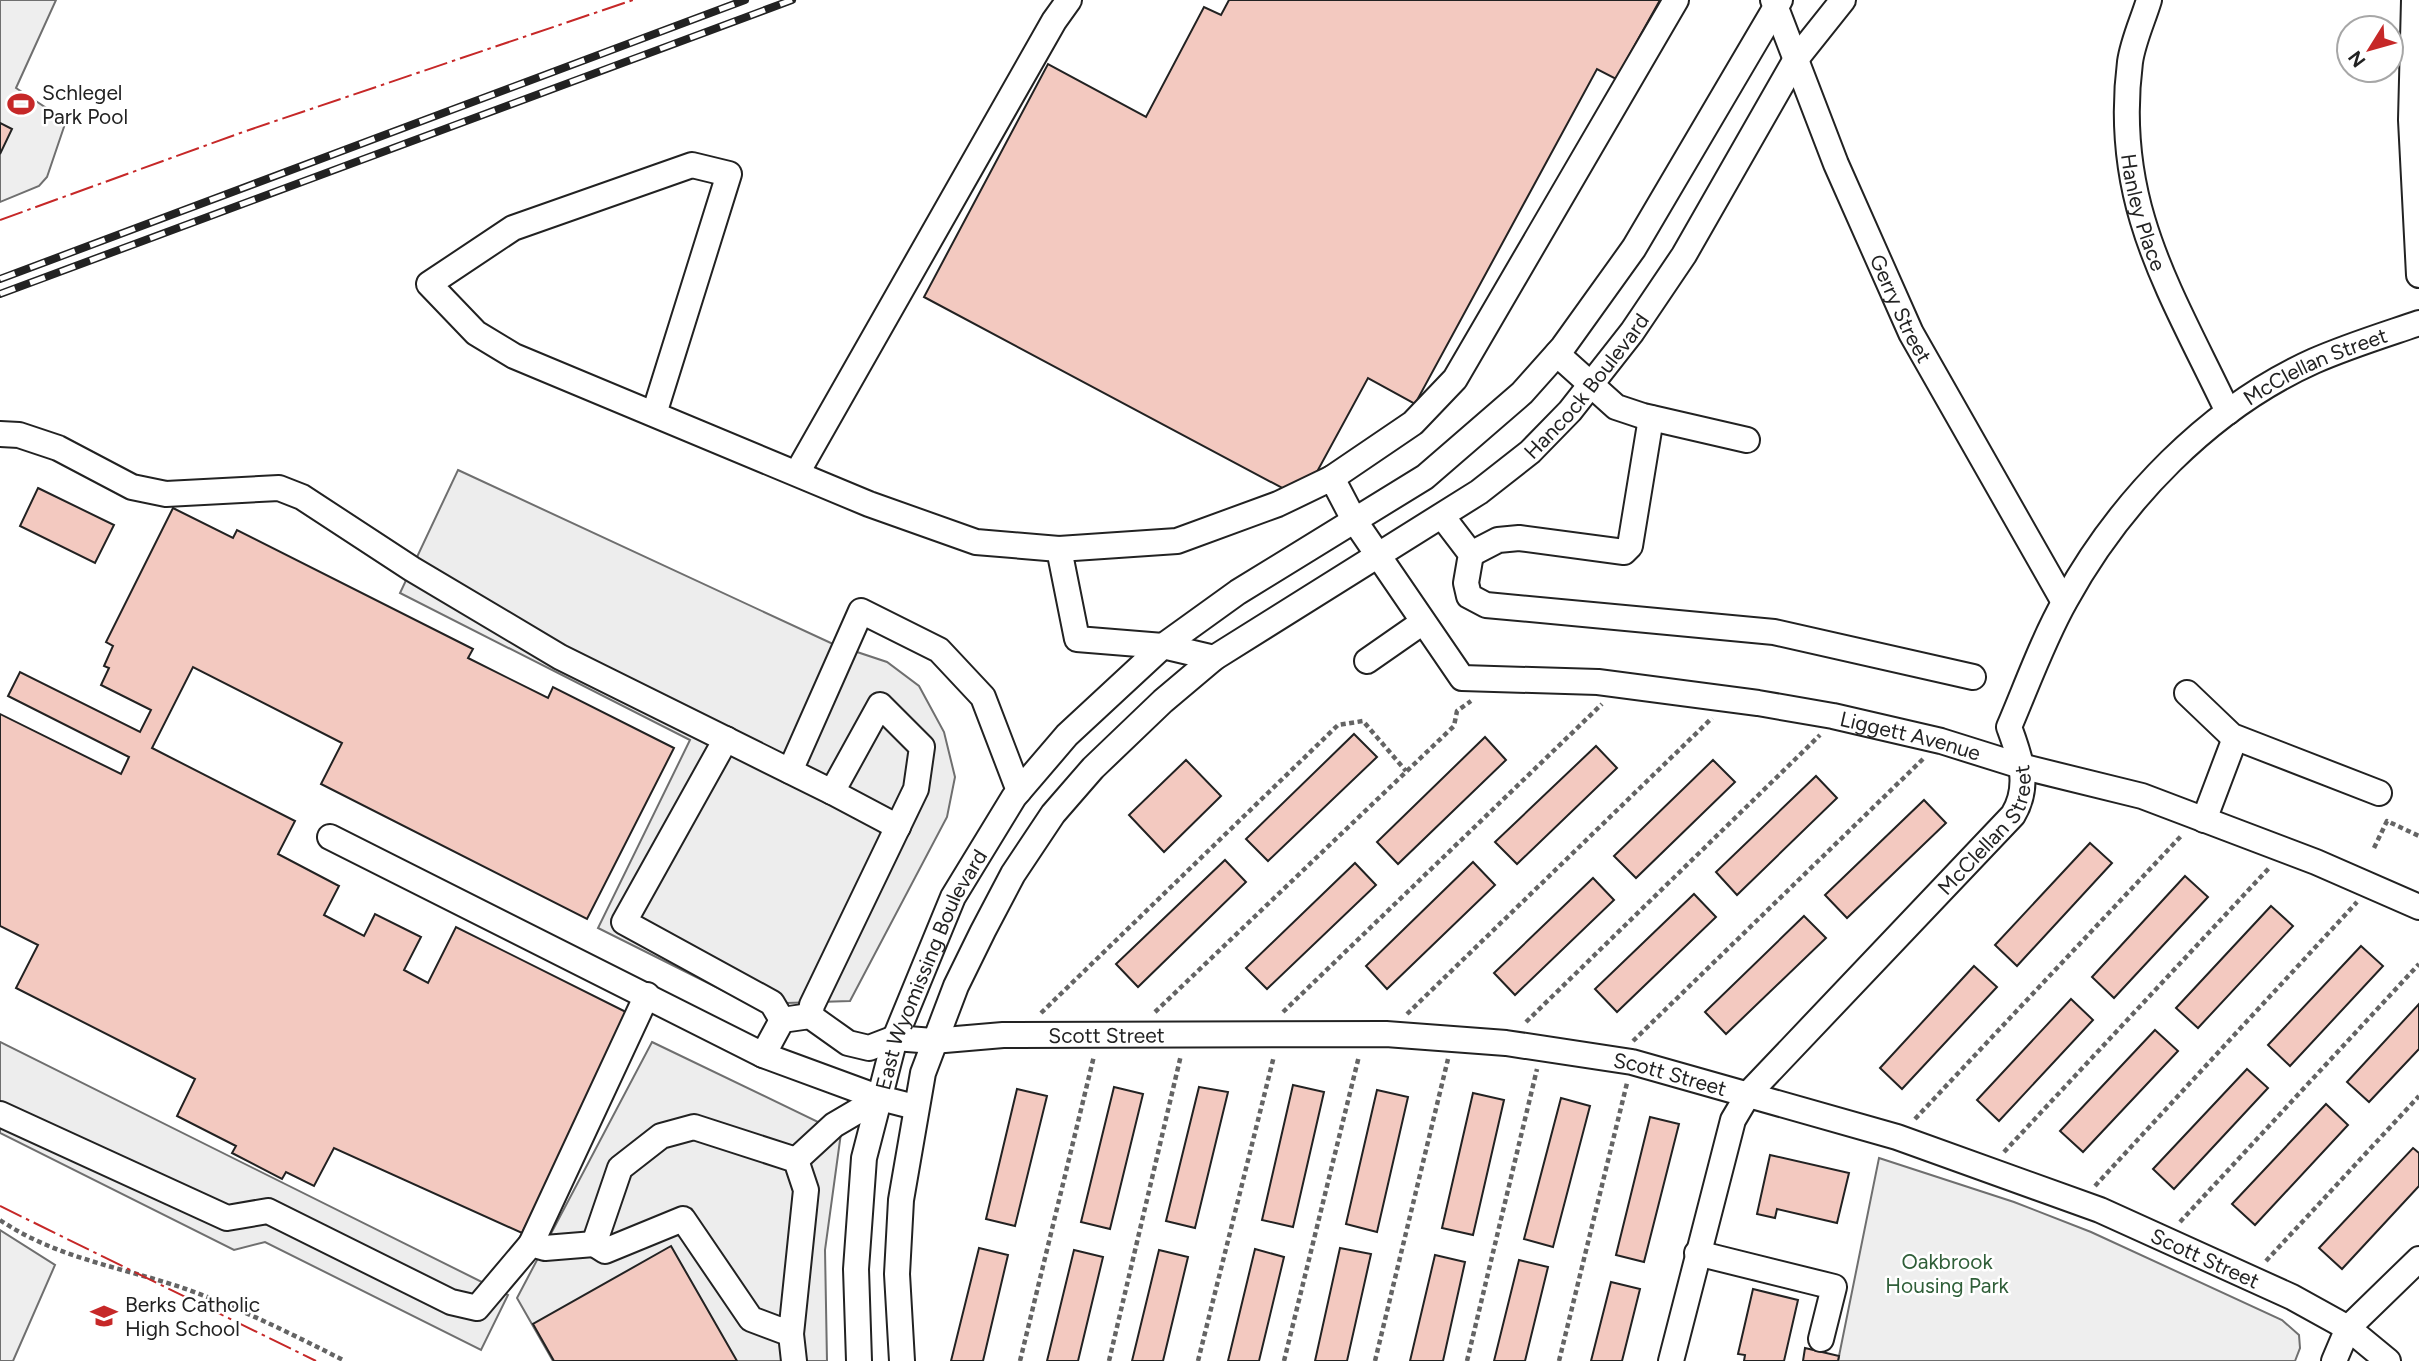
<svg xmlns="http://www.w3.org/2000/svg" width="2419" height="1361" viewBox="0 0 2419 1361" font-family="Figtree,sans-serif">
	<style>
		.green { fill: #eee; stroke: #6f6f6f; stroke-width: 2 }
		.parking { fill: #ededed; stroke: #6f6f6f; stroke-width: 2 }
		.building { fill: #f3c9c0; stroke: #222; stroke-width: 2 }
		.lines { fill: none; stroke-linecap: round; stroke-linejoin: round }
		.minor-casing { stroke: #222; stroke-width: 28 }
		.path { stroke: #646464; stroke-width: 4.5; stroke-dasharray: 5 3.5; stroke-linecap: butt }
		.minor { stroke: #fff; stroke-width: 24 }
		.rail-casing { stroke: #222; stroke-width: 8 }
		.rail { stroke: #fff; stroke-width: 5; stroke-dasharray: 16; stroke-linecap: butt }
		.power { stroke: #c62828; stroke-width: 2; stroke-dasharray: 24 5 3.5 5; stroke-linecap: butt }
		.labels { text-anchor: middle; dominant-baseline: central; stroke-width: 5; stroke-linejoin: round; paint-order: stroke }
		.poi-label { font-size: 21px; fill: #222; stroke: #fff; text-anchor: start }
		.street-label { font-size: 21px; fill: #222; stroke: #fff }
		.park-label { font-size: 21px; fill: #2f5e38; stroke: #fff }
	</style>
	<rect width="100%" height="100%" fill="#fff"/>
	<!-- green -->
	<g class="green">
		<path d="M0,0H56L16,88L66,121L47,177L39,186L0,202Z"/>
		<path d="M1879,1158L2014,1202L2091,1232L2282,1320L2299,1335L2300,1348L2295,1361H1838Z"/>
		<path d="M0,1230L55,1265L13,1361H0Z"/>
	</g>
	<!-- parking -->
	<g class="parking">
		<path d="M458,470L833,644L887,662L919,686L944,732L955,777L947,817L850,1001L750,1004L598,928L690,740L400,593Z"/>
		<path d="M0,1042L508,1295L481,1350L265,1242L234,1250L0,1133Z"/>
		<path d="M652,1042L841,1133L825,1250L827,1361H553L517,1298Z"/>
	</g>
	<!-- building -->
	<g class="building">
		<path d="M1229,0H1660L1616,79L1597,69L1415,404L1368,378L1312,481L1286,490L924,297L1048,64L1146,117L1204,7L1221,15Z"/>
		<path d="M0,123L12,129L0,154Z"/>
		<path d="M38,488L114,525L95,563L20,526Z"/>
		<path d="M173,508L233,538L237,530L473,649L468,658L548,698L553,687L674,748L587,919L321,784L342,743L193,667L152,748L295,821L278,854L339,886L324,915L364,936L375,914L421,937L404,970L428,983L456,927L630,1014L522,1233L334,1148L314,1186L286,1172L282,1179L232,1153L236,1146L177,1116L195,1079L16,988L38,945L0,926V714L121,774L129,757L8,696L20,672L140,732L151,710L101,685L109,668L104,666L113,646L106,642Z"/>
		<path d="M1354,734L1377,757L1268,861L1246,839Z"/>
		<path d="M1485,737L1506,760L1398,864L1377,842Z"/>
		<path d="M1596,746L1617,768L1517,864L1495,842Z"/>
		<path d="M1186,760L1221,796L1164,852L1129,815Z"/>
		<path d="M1713,760L1735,782L1636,878L1614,856Z"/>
		<path d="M1816,776L1837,798L1737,895L1716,872Z"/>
		<path d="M1924,800L1946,823L1847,918L1825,895Z"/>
		<path d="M2090,843L2112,863L2017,966L1995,945Z"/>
		<path d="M1225,860L1246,882L1138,987L1116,964Z"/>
		<path d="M1473,862L1495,885L1387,989L1366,966Z"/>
		<path d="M1355,863L1376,885L1267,989L1246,968Z"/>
		<path d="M2185,876L2208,897L2114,998L2092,977Z"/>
		<path d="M1593,878L1614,900L1515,995L1494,973Z"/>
		<path d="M1694,894L1716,917L1617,1012L1595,989Z"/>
		<path d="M2271,906L2293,926L2198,1028L2176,1008Z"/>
		<path d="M1804,916L1826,938L1726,1034L1705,1012Z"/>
		<path d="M2361,946L2383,966L2290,1066L2268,1045Z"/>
		<path d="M1974,966L1997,987L1902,1089L1880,1068Z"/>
		<path d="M2071,999L2093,1020L1999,1121L1977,1100Z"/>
		<path d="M2419,1004V1049L2369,1102L2347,1082Z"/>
		<path d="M2155,1030L2178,1051L2083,1152L2060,1131Z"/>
		<path d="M2247,1069L2268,1088L2174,1189L2153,1169Z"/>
		<path d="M1293,1085L1324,1092L1293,1227L1262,1220Z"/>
		<path d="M1114,1087L1143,1094L1110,1229L1081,1222Z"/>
		<path d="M1199,1087L1228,1092L1195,1228L1166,1221Z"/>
		<path d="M1017,1089L1047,1096L1015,1226L986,1219Z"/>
		<path d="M1377,1090L1408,1097L1377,1232L1346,1224Z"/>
		<path d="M1473,1093L1504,1100L1473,1235L1442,1228Z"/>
		<path d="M1561,1098L1590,1106L1553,1247L1524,1239Z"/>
		<path d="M2326,1104L2348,1125L2255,1225L2232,1204Z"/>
		<path d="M1650,1117L1679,1124L1644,1262L1616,1255Z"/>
		<path d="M2413,1148L2419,1153V1186L2342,1269L2319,1248Z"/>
		<path d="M1770,1155L1849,1173L1837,1223L1777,1209L1775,1218L1757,1214Z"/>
		<path d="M671,1246L737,1361H554L533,1324Z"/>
		<path d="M979,1248L1008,1255L983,1361H951Z"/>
		<path d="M1340,1248L1371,1254L1347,1361H1315Z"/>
		<path d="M1255,1249L1284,1257L1259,1361H1228Z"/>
		<path d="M1074,1250L1103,1257L1078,1361H1047Z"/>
		<path d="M1159,1250L1188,1257L1163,1361H1132Z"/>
		<path d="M1435,1255L1465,1262L1443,1361H1410Z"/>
		<path d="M1519,1260L1548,1267L1525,1361H1494Z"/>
		<path d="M1611,1282L1640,1289L1622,1361H1591Z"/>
		<path d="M1753,1289L1798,1300L1784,1361H1744L1745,1355L1738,1354Z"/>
		<path d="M1805,1348L1839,1356L1838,1361H1803Z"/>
	</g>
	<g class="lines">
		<defs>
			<g id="minor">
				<path id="s1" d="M1773,0L1836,164L1911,333L2064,602"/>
				<path id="s2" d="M2149,0C2143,20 2133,41 2130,62C2112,203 2170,290 2228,412"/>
				<path d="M2414,0L2411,120L2419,275"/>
				<path d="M1557,354L1616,407L1643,416L1747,440"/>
				<path id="s3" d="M654,414L729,174L692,165L513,228L429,284L476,333L514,356L869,504L976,542L1059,549L1177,541L1278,504L1332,478L1354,520L1462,678L1598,682L1758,703L1833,716L1941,741L2024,767L2142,796L2316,862L2419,907"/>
				<path d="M0,434L19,435L58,448L132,487L166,494L279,488L302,497L412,569L560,657L832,792L880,705L922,747L916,789L812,1005L810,1016"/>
				<path d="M797,473L1054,21L1069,0"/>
				<path d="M1332,478L1413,423L1455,379L1676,0"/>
				<path d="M1442,516L1471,554L1466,583L1469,596L1486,605L1774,632L1973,677"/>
				<path d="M1059,549L1077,639L1163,646L1214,658"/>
				<path d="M1471,554L1498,540L1519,538L1624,552L1630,546L1651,418"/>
				<path d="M1367,661L1423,622"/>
				<path d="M2187,693L2232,736L2379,793"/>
				<path d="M726,739L624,922L772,1003L782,1020"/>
				<path d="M790,771L861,611L939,650L983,697L1019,791"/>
				<path d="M832,792L898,827"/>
				<path d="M2204,820L2235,738"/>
				<path d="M330,837L763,1055L880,1098L915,1107"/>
				<path id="s4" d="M763,1055L782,1020L810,1016L848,1043L869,1048L895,1038L933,1041L1003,1035L1386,1034L1506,1043L1632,1062L1897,1137L2100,1210L2292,1297L2348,1328L2388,1361"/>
				<path d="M0,1114L227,1218L268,1211L451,1302L477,1308L531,1244L545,1248L594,1244"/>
				<path d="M796,1160L834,1125L880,1098"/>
				<path d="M531,1244L647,995"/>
				<path d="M1697,1253L1834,1287L1821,1339"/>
				<path d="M791,1334L751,1319L683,1219L605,1251L594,1244L620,1168L661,1136L694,1127L796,1160L806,1190L791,1334L794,1361"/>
				<path id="s5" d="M859,1361L856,1269L864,1158L895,1038L953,897L1014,797L1067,735L1163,646L1238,592L1425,477L1522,393L1563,347L1634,248L1780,0"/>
				<path id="s6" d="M902,1361L897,1274L901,1200L923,1073L956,986L983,931L1013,874L1053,814L1093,768L1163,701L1214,658L1479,492L1530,452L1570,411L1632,332L1684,255L1796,59L1843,0"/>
				<path id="s7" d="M1671,1361L1733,1120L1749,1093L2013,815C2031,785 2020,757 2009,727C2027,685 2043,640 2065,601C2120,501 2209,408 2314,361C2348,346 2384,335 2419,323"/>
				<path d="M2334,1361L2348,1328L2419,1259"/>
			</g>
		</defs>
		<!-- minor casing -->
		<use href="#minor" class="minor-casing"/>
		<!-- path -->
		<g class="path">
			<path d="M2374,848L2387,821L2419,836"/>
			<path d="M1155,1012L1454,726L1457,711L1471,701"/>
			<path d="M1283,1012L1602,704"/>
			<path d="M1041,1013L1338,725L1363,721L1406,771"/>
			<path d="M1407,1014L1712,718"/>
			<path d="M1526,1022L1820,735"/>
			<path d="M1633,1041L1923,759"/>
			<path d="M1915,1119L2182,835"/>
			<path d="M2004,1152L2270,867"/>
			<path d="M2095,1186L2357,902"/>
			<path d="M0,1220C53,1256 114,1266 174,1285C232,1304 290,1333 345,1361"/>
			<path d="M2180,1222L2419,964"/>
			<path d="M2266,1261L2419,1096"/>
			<path d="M1020,1361L1094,1056"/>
			<path d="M1109,1361L1181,1055"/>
			<path d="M1198,1361L1274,1056"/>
			<path d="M1284,1361L1359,1056"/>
			<path d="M1375,1361L1448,1059"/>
			<path d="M1467,1361L1537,1069"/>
			<path d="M1559,1361L1627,1083"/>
		</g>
		<!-- minor -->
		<use href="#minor" class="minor"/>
		<defs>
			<g id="rail">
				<path d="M0,279L745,0"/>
				<path d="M0,294L792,0"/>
			</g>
		</defs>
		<!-- rail casing -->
		<use href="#rail" class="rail-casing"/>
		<!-- rail -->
		<use href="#rail" class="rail"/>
		<!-- power -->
		<g class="power">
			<path d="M0,220L243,132L633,0"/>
			<path d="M0,1206L316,1361"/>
		</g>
	</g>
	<!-- icons -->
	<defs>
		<symbol id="stadium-bare" viewBox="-9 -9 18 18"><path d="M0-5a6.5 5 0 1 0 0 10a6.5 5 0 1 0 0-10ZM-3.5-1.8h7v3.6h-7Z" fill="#c62828" stroke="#fff" stroke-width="2.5" paint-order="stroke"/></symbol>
		<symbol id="school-bare" viewBox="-9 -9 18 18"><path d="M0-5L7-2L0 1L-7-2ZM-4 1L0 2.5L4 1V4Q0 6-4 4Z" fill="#c62828" stroke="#fff" stroke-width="2.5" paint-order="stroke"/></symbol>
	</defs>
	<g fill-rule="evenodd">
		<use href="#stadium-bare" x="2" y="85" width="38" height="38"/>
		<use href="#school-bare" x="85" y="1297" width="38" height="38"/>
	</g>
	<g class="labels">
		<!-- poi labels -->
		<g class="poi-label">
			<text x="42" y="92">Schlegel<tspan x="42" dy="24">Park Pool</tspan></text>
			<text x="125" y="1304">Berks Catholic<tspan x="125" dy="24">High School</tspan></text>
		</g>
		<!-- street labels -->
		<g class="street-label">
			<text stroke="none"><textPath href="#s2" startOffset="217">Hanley Place</textPath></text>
			<text stroke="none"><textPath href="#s1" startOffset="334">Gerry Street</textPath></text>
			<text stroke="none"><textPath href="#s7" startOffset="1244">McClellan Street</textPath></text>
			<text stroke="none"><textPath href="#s6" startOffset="1270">Hancock Boulevard</textPath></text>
			<text stroke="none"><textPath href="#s3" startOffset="2252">Liggett Avenue</textPath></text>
			<text stroke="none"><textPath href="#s7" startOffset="637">McClellan Street</textPath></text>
			<text stroke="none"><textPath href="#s5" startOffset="404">East Wyomissing Boulevard</textPath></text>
			<text stroke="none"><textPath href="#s4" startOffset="376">Scott Street</textPath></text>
			<text stroke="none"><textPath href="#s4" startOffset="943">Scott Street</textPath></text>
			<text stroke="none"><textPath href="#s4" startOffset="1510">Scott Street</textPath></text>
		</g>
		<!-- park labels -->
		<g class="park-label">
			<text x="1947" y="1261">Oakbrook<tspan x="1947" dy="24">Housing Park</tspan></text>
		</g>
	</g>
	<!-- north arrow -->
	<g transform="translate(2370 49) rotate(233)"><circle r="33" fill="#ffffff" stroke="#a7a7a7" stroke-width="2"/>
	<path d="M0-5L12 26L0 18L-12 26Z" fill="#c62828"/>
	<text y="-10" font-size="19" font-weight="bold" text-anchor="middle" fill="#222222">N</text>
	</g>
</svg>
